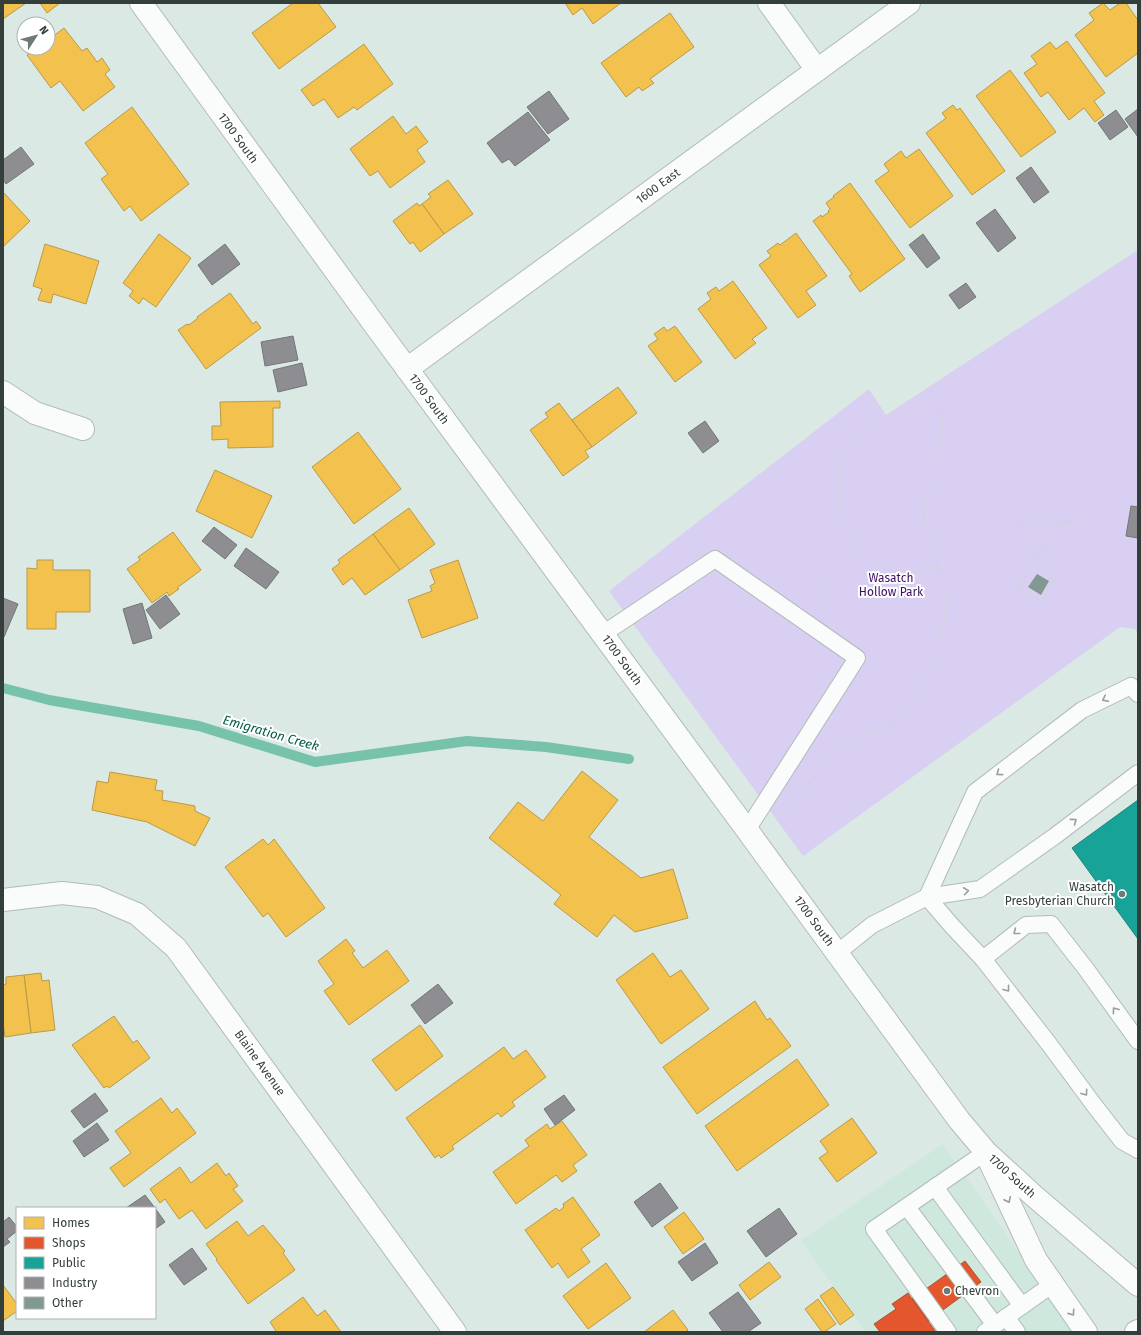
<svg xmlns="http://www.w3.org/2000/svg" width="1141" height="1335" viewBox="0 0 1141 1335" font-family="'Fira Sans',sans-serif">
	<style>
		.built { fill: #cee8de }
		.green { fill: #d8cff2 }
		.homes { fill: #f2c14e; stroke: #b99a48 }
		.shops { fill: #e4572e; stroke: #af5032 }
		.public { fill: #17a398; stroke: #20857c }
		.industry { fill: #8d8d92; stroke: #727678 }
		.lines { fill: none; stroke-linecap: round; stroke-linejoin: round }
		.stream { stroke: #77c2ab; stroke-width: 10 }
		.building { fill: #829992 }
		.lane-casing { stroke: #b1bbb7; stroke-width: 18 }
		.street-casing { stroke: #b1bbb7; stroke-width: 24 }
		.secondary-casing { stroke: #b1bbb7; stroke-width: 24 }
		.path { stroke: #cfd4d2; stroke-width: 2.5; stroke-dasharray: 1 3; stroke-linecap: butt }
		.lane { stroke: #fafcfb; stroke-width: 16 }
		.street { stroke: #fafcfb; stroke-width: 22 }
		.secondary { stroke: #fafcfb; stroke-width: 22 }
		.oneway { stroke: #979e9b }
		.poi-dot { fill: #6e7a76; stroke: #fff; stroke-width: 1.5 }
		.labels { text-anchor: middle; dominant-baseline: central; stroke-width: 4; stroke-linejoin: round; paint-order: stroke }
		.street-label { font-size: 12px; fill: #343f3b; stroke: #fff }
		.park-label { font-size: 12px; fill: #3e1064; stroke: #fff }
		.poi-label { font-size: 12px; fill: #343f3b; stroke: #fff; text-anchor: end }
		.water-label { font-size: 13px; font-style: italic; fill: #025b46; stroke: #fff }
	</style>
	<rect width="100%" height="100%" fill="#dbe9e4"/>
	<!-- built -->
	<path class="built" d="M943,1144L1074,1332H866L801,1240Z"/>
	<!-- green -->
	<path class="green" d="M1138,250V633L1135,629L1120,627L803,856L609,591L869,389L886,415Z"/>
	<!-- homes -->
	<g class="homes">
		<path d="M3,3H26L3,19Z"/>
		<path d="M40,3H60L47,13Z"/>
		<path d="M293,3H318L336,27L279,69L252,33Z"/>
		<path d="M565,3H621L593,24L582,8L573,15Z"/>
		<path d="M1103,3L1110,10L1120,3H1126L1138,20V53L1106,77L1075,35L1094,20L1089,13Z"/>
		<path d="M670,13L694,47L650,79L654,83L642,91L639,87L626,97L601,63Z"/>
		<path d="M64,28L82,51L87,48L97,62L102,58L110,70L105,74L115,87L83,111L60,81L51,88L27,55L37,48H48V40Z"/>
		<path d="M1067,41L1105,93L1094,101L1104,115L1095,122L1084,108L1069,120L1048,92L1041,97L1024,73L1037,64L1031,56L1050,42L1056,49Z"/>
		<path d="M364,44L393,84L357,110L354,107L338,118L324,99L313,106L301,90Z"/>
		<path d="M1010,70L1056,132L1021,157L976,96Z"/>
		<path d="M953,105L957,110L960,108L1005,171L972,195L926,133L946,118L942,113Z"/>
		<path d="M132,107L189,184L141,221L130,206L124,211L101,179L108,174L85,143Z"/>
		<path d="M393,116L406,134L416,126L428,142L417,150L425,162L390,188L378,171L370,176L350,149Z"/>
		<path d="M919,149L953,196L910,228L875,181L889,171L884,164L901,151L906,158Z"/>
		<path d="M448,180L473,214L444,234L422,204L431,197L428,194Z"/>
		<path d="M850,183L905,259L860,292L849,276L852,274L813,221L821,215L822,217L829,212L828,211L830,209L826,203L834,197L833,196Z"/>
		<path d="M3,192L30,221L3,247Z"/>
		<path d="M417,203L419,206L422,204L444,234L420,252L413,242L410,244L393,221Z"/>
		<path d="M796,233L827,276L806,291L816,305L798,318L759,265L771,256L767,251L778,243L780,245Z"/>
		<path d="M159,234L191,258L156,307L143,298L139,304L129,296L133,291L123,283Z"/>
		<path d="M45,244L99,261L86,304L53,294L51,303L38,300L42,289L33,286Z"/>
		<path d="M733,281L767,328L752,339L756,343L735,359L698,309L711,299L707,293L716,287L719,291Z"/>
		<path d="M230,293L253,324L256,321L261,328L206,369L178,330L187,324L189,325L198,318L197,317Z"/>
		<path d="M675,326L702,362L675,382L648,346L658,339L654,334L664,327L667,331Z"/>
		<path d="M618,387L637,413L592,447L572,420Z"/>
		<path d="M280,401V408H273V447L228,448V439L212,440V426H221L220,402Z"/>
		<path d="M559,403L592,447L585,451L589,457L563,476L530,430L548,417L545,413Z"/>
		<path d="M358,432L401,489L354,524L312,467Z"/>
		<path d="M215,470L272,496L252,538L196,511Z"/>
		<path d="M409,508L435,544L400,570L373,534Z"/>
		<path d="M173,532L201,570L177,588L179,589L169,596L167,592L152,603L127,569L140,560L138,557Z"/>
		<path d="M373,534L400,570L365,595L352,578L343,585L332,569L340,563L338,560Z"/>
		<path d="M37,560H53V570H90V612H56V629H27V568L37,569Z"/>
		<path d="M458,560L478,618L422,638L408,600L432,591L430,586L435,583L430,570Z"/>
		<path d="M582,771L618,800L589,837L641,878L673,869L688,918L635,932L614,915L597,937L554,904L561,895L489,838L518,802L543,821Z"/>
		<path d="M110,772L157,780L155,790L163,791L162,800L195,806V811L210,818L195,846L147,822L92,810L97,781L108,783Z"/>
		<path d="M263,839L268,845L274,839L325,908L286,937L268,913L263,917L225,867Z"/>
		<path d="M346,939L355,951L352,953L363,968L387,950L409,981L349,1025L324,991L334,984L318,961Z"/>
		<path d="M653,953L670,977L681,970L709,1009L661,1044L616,980Z"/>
		<path d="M41,973L42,981L49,980L55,1030L31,1033L24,975Z"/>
		<path d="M24,975L31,1033L5,1037L3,1023V985L6,984V977Z"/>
		<path d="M755,1001L767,1020L770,1018L791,1046L697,1114L663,1067Z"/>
		<path d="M114,1016L133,1043L137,1040L150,1058L109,1088L107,1086L104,1088L72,1045Z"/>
		<path d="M420,1025L443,1056L396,1091L372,1060Z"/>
		<path d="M504,1047L513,1059L526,1050L546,1077L512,1102L515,1106L501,1117L498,1113L452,1146L454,1149L441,1158L439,1155L435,1158L406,1118Z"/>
		<path d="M797,1059L829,1105L737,1171L705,1126Z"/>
		<path d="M161,1098L172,1113L177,1108L196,1133L124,1187L110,1168L131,1153L115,1131Z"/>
		<path d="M852,1118L877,1153L837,1182L819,1158L828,1152L820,1141Z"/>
		<path d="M562,1121L587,1155L573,1165L577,1171L562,1182L556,1175L516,1204L493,1172L529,1146L525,1140L547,1124L550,1129Z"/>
		<path d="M217,1163L226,1176L229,1173L238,1186L233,1189L243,1201L206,1229L192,1210L179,1219L165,1199L160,1203L150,1189L180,1167L191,1183Z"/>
		<path d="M573,1197L600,1235L581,1249L590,1262L568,1278L558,1263L552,1268L525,1230L556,1208L559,1211L564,1207L563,1204Z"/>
		<path d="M684,1212L704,1239L683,1254L664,1227Z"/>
		<path d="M237,1221L248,1236L263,1225L285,1251L283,1253L295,1270L248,1304L216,1260L217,1259L206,1244Z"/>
		<path d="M769,1262L781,1277L750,1300L739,1285Z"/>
		<path d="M606,1263L631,1298L588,1329L563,1296Z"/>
		<path d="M3,1285L17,1304V1311L3,1321Z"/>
		<path d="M833,1287L854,1315L840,1325L820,1296Z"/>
		<path d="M303,1297L317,1316L325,1310L341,1332H274L276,1331L270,1322Z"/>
		<path d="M818,1299L836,1324L824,1332H822L805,1309Z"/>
		<path d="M673,1310L688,1330L685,1332H644Z"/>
	</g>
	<!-- shops -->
	<g class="shops">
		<path d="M965,1261L981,1282L928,1321L912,1299Z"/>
		<path d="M908,1293L912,1299L936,1332H880L874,1324L896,1309L892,1304Z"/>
	</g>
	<!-- public -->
	<path class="public" d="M1138,800V939L1072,848Z"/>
	<!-- industry -->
	<g class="industry">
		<path d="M549,91L569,119L548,134L527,107Z"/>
		<path d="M1138,109V137L1125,119Z"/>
		<path d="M1116,110L1128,127L1110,140L1098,123Z"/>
		<path d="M528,112L550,140L515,166L509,159L502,163L487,143Z"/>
		<path d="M21,147L34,164L6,184L3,180V160Z"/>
		<path d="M1031,167L1049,192L1034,203L1016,178Z"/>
		<path d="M995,209L1016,238L998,252L976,223Z"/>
		<path d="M923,234L940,258L927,268L909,245Z"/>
		<path d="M225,244L240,264L212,285L198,265Z"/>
		<path d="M966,283L976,297L959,309L949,295Z"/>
		<path d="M293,336L298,360L265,366L261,342Z"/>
		<path d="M302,363L307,385L278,392L273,370Z"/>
		<path d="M705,421L719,441L703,453L688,433Z"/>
		<path d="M1131,506L1138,507V538L1126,536Z"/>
		<path d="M214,527L237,545L225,559L202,541Z"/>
		<path d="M246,548L279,572L266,589L234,566Z"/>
		<path d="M166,595L180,614L160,629L146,610Z"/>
		<path d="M3,598L18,604L4,637L3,636Z"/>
		<path d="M142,603L152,638L133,644L123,609Z"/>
		<path d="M438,984L453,1003L425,1024L411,1005Z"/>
		<path d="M95,1093L108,1111L84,1128L71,1111Z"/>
		<path d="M564,1095L575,1110L555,1125L544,1109Z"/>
		<path d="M97,1123L109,1140L84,1157L73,1141Z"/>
		<path d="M660,1183L678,1208L652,1227L634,1202Z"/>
		<path d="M145,1195L155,1208H126Z"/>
		<path d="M155,1208L165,1222L155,1229Z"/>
		<path d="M779,1208L797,1234L766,1257L747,1231Z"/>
		<path d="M9,1217L17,1227V1231L7,1239L10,1242L3,1247V1222Z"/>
		<path d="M705,1243L718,1263L692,1281L678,1262Z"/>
		<path d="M192,1248L207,1269L184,1285L169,1265Z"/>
		<path d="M738,1292L761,1323L748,1332H723L709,1313Z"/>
	</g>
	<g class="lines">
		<!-- stream -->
		<path class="stream" d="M3,688L49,700L199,726L315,762L467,741L546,747L629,759"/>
	</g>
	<!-- building -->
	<path class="building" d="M1037,574L1049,581L1041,595L1028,587Z"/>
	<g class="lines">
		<defs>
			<g id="lane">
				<path d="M603,634L715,559L857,658L747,830"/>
				<path d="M927,897L952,926L983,959L1049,1044L1094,1105L1122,1141L1138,1150"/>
				<path d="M927,897L975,792L1082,710L1131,686L1138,694"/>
				<path d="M837,953L872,925L927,897L980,889L1055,836L1138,773"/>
				<path d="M983,959L1026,925L1051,924L1086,969L1138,1041"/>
				<path d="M935,1187L1022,1306"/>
				<path d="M907,1207L995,1325"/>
				<path d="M1006,1317L1017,1332"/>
				<path d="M948,1332L874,1229L986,1152"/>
				<path d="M985,1332L1053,1284"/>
			</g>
			<g id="street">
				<path d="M769,3L817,70"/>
				<path d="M407,369L909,3"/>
				<path d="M3,392L35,413L83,429"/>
				<path d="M3,900L62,893L97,897L137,914L176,948L455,1332"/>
			</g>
			<g id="secondary">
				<path d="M141,3L374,324L747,830L959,1120L986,1152L1034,1196L1138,1285"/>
				<path d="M990,1162L1036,1260L1086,1332"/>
				<path d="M1136,1332L1138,1331"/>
			</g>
		</defs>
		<!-- lane casing -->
		<use href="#lane" class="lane-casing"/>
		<!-- street casing -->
		<use href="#street" class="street-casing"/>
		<!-- secondary casing -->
		<use href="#secondary" class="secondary-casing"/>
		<!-- path -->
		<g class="path">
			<path d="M1135,462L1138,469"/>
			<path d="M1068,520L1037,558L1019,524C1028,524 1038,524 1047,523C1075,521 1101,514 1129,520"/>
			<path d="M1037,558L1054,581L1040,601L1017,587Z"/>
			<path d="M817,599L832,576"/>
			<path d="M792,815L801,797L817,774L830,759L853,741L884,728L905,714L922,688L932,666L945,622L948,599L939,567L919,572H898L880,566L863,553L846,529L839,500V476L847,446L869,424L902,411L925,408L944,411L924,517L939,567"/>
		</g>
		<!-- lane -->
		<use href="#lane" class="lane"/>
		<!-- street -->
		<use href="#street" class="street"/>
		<!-- secondary -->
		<use href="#secondary" class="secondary"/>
	</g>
	<!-- one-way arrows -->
	<defs><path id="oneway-chevron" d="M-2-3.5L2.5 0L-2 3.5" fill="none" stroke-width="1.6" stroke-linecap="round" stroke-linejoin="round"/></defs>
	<g class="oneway">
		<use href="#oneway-chevron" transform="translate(1105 699) rotate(154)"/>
		<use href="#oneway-chevron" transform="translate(999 773) rotate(143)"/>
		<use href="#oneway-chevron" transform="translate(1074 821) rotate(-37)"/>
		<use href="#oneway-chevron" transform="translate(966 891) rotate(-8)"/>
		<use href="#oneway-chevron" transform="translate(1016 932) rotate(142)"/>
		<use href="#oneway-chevron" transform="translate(1007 989) rotate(52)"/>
		<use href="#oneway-chevron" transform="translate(1115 1010) rotate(-126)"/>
		<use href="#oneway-chevron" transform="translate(1085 1093) rotate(54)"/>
		<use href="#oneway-chevron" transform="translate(1008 1200) rotate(65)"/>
		<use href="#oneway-chevron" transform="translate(1072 1313) rotate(55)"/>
	</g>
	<!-- markers -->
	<g class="poi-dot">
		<circle cx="1122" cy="894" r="4"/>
		<circle cx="947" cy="1291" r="4"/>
	</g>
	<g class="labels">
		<!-- street labels -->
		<g class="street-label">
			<text transform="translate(238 138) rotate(54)">1700 South</text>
			<text transform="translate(658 186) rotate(-36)">1600 East</text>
			<text transform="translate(429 399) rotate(54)">1700 South</text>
			<text transform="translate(622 660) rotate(54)">1700 South</text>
			<text transform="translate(814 921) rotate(54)">1700 South</text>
			<text transform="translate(260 1063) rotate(54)">Blaine Avenue</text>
			<text transform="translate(1012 1176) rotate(42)">1700 South</text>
		</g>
		<!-- park labels -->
		<g class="park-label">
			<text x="891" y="578">Wasatch<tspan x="891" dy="14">Hollow Park</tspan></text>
		</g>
		<!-- poi labels -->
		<g class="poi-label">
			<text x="1114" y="887">Wasatch<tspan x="1114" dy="14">Presbyterian Church</tspan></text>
			<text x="955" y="1291" text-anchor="start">Chevron</text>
		</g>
		<!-- water labels -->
		<g class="water-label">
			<text transform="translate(271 733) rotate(16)">Emigration Creek</text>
		</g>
	</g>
	<!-- border -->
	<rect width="1141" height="1335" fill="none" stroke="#343f3b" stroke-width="8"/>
	<!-- legend -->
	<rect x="16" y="1207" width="140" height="112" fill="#ffffff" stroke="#aeb2b1"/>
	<rect x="24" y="1217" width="20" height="12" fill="#f2c14e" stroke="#aeb2b1"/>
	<text x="52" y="1227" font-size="12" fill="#343f3b">Homes</text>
	<rect x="24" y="1237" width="20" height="12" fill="#e4572e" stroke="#aeb2b1"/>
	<text x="52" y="1247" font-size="12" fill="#343f3b">Shops</text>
	<rect x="24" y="1257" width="20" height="12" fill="#17a398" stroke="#aeb2b1"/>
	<text x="52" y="1267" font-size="12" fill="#343f3b">Public</text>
	<rect x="24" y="1277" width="20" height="12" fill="#8d8d92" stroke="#aeb2b1"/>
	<text x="52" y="1287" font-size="12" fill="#343f3b">Industry</text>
	<rect x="24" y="1297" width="20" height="12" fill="#829992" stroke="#aeb2b1"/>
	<text x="52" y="1307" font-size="12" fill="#343f3b">Other</text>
	<!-- north arrow -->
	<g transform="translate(36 36) rotate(54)"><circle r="19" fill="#ffffff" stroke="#aeb2b1"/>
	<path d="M0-3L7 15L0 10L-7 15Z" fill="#6e7a76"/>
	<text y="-6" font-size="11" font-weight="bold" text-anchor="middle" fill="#343f3b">N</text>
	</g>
</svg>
